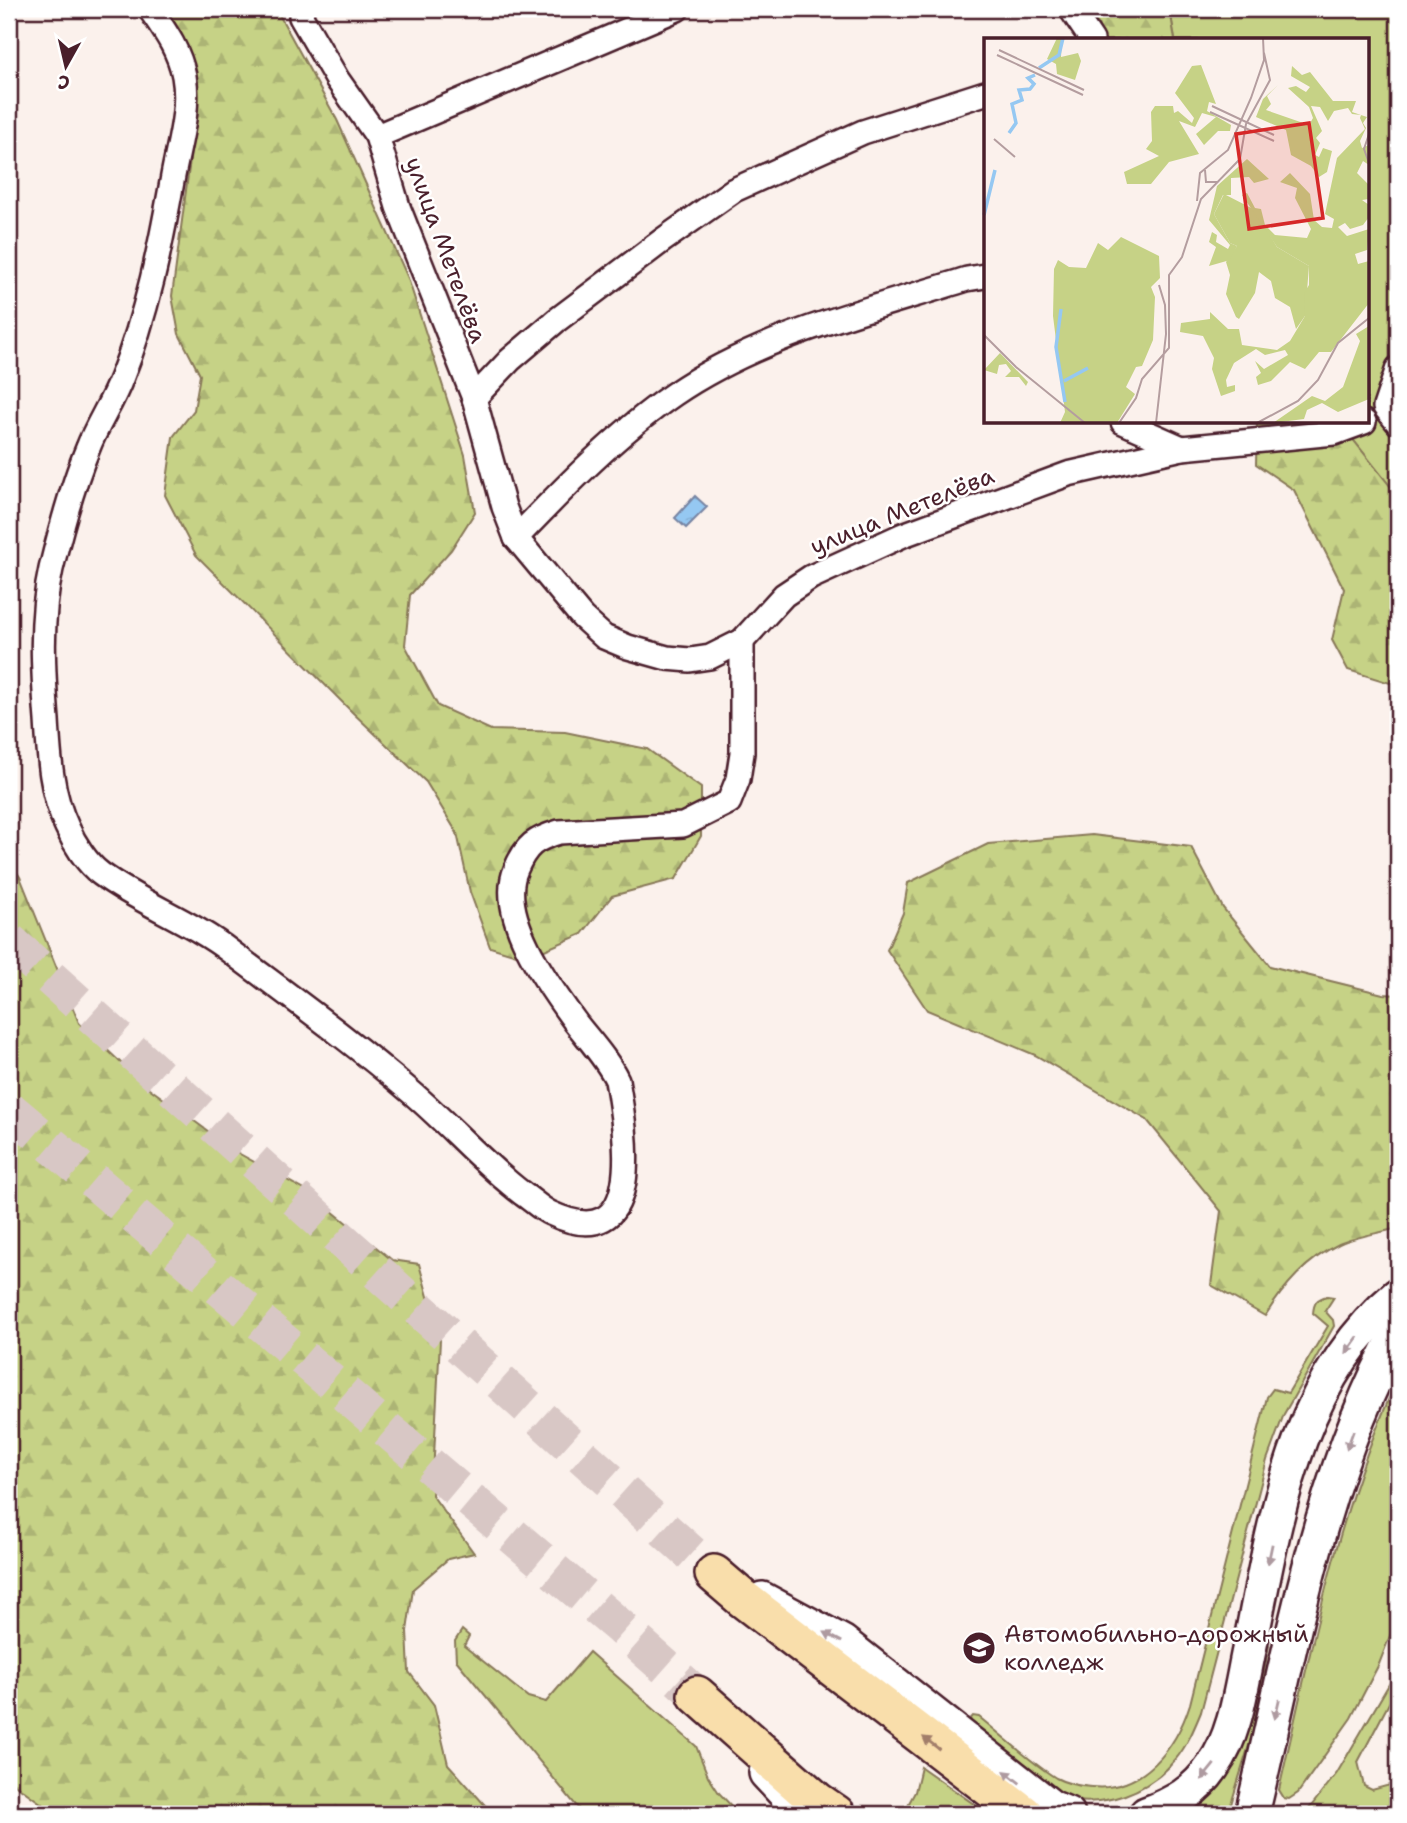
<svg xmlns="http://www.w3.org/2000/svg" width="1407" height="1823" viewBox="0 0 1407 1823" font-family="'Shantell Sans',sans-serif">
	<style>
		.green { fill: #c6d286; stroke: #887858; stroke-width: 2 }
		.forest { fill: url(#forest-firs); stroke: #887858; stroke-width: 2 }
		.water { fill: url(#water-ripples); stroke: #7784a2; stroke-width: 2 }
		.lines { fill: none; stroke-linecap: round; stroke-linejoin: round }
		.primary-tunnel { stroke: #d8c7c5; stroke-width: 37; stroke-dasharray: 37 18; stroke-linecap: butt }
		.street-casing { stroke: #4a1f2b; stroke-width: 28 }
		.secondary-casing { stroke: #4a1f2b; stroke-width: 38 }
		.primary-casing { stroke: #4a1f2b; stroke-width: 42 }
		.street { stroke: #fff; stroke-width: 23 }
		.secondary { stroke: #fff; stroke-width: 33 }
		.primary { stroke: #f9deab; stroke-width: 37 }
		.oneway { fill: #ae9aa0 }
		.oneway2 { fill: #a27e6b }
		.labels { text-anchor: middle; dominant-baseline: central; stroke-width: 5; stroke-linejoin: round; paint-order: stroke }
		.street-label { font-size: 24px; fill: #4a1f2b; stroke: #fff }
		.poi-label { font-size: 24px; fill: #4a1f2b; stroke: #fff; text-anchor: start }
		.inset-river { fill: none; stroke: #95c8f2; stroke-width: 3.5 }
		.inset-road { fill: none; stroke: #b49d9f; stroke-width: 2 }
		.view { fill: #d62828; fill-opacity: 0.15; stroke: #d62828; stroke-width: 3.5 }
		.inset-edge { fill: none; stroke: #4a1f2b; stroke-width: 3.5 }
	</style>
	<defs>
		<pattern id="forest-firs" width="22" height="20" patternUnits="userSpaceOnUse" patternTransform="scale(1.75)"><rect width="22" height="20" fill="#c6d286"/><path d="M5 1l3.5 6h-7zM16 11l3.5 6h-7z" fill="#acb474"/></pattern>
		<pattern id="water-ripples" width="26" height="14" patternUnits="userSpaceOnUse" patternTransform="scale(1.75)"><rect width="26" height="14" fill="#95c8f2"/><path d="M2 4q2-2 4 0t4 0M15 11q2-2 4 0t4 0" fill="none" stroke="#82abd0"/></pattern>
	</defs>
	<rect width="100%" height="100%" fill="#fbf1ec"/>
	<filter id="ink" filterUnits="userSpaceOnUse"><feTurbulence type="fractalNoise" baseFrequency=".0143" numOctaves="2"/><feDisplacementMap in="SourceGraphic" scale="14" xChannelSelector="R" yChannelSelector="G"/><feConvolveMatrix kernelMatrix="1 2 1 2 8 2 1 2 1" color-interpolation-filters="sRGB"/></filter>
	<g filter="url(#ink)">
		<!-- green -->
		<g class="green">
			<path d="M1170,9H1398V496L1339,422H1367V40H1175Z"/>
			<path d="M1327,1296L1334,1297L1325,1311L1333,1320L1334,1326L1284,1414L1267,1460L1201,1712C1194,1729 1187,1746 1175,1760C1148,1793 1104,1808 1063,1799L967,1723L973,1716L979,1717C1003,1736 1030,1762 1056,1778C1067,1784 1079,1786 1092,1787C1143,1792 1176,1748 1190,1704L1267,1397L1273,1389L1288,1393L1328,1326L1313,1313C1314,1303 1316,1299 1327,1296Z"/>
			<path d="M1398,1379V1615L1379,1664L1351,1718L1298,1793L1289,1799L1284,1798L1279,1790C1311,1651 1337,1509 1398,1379Z"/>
			<path d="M462,1630L469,1636L464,1646L528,1697L546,1702L589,1652L696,1746L708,1776L719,1793L739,1814H583L456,1660L455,1641Z"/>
			<path d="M1269,1645L1253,1732L1228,1814H1191C1244,1773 1255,1708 1269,1645Z"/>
			<path d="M1398,1669V1686L1358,1762L1364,1786L1372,1790L1390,1785L1398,1768V1814H1305L1337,1773Z"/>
			<path d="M921,1767L988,1814H903L915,1792Z"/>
		</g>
		<!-- forest -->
		<g class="forest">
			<path d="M164,9H276L337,120L408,278L465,455L475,512L451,550L410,595L405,645L438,706L491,730L565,732L647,749L701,788V836L676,879L612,896L582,934L526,958L490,947L470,892L457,833L426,782L352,712L196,555L165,495L173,437L194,410L200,375L179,334L172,296L190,160L194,94L181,41Z"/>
			<path d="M1087,9H1170L1175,40H1104L1098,24Z"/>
			<path d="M1257,422H1339L1398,496V678L1390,683L1348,670L1332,640L1344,589L1294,490L1256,464Z"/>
			<path d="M1092,835L1191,847L1223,908L1270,966L1383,994L1398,995V1228C1380,1233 1357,1236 1339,1244C1306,1260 1284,1286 1265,1316L1211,1285L1221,1211L1147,1120L1035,1055L927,1010L887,950L903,913L908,883L988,844Z"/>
			<path d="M9,860L20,877L79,1023L142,1083L238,1153L310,1193L392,1260L419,1264L440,1340L432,1495L474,1553L448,1559L413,1589L407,1631L409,1672L434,1705L448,1764L493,1814H56L9,1780Z"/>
		</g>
		<!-- water -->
		<path class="water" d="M695,496L707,507L686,528L675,518Z"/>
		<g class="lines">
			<!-- primary-tunnel -->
			<g class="primary-tunnel">
				<path d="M9,941L714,1574"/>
				<path d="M9,1109L619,1626L697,1695"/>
			</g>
			<defs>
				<g id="street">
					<path d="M150,9C165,31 179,50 184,76C190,109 179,143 173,176C161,244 147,315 121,379C112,403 97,424 88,448C72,486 61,528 51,569C40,617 43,671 47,720C49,756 51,794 67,827C74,843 87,864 101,874C142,904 191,921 231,952C292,998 353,1042 411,1092C449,1124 482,1163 523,1194C532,1200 541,1209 550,1213C648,1259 626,1132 617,1080C607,1059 590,1041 576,1023C549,986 496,915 516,869C526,845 535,839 559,832L683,825L729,802L738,779L742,753V641"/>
					<path d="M302,9L301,17L337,79L377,136L398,207L474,398L504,507L516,538L582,617L604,637L628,647L667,658L690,660L710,657L742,641L784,595L811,577L903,535L1068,474L1182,448L1334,433L1364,422"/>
					<path d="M1071,9L1092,40"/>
					<path d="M377,136L677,9"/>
					<path d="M1398,368L1385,407L1398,423"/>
					<path d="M474,398L510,360L557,320L663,240L734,190L863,132L985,93"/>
					<path d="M1123,422L1182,448"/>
					<path d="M516,538C565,487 616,434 674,394C760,335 869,310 967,279L985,276"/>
				</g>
				<g id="secondary">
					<path d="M762,1599L842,1642L1051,1807L1068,1814"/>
					<path d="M766,1773L804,1814"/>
					<path d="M1146,1814C1174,1804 1196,1791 1213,1766C1236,1734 1241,1687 1249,1650C1275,1524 1293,1382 1398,1295"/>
					<path d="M1252,1814C1290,1656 1318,1477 1398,1333"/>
				</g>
				<g id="primary">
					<path d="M714,1574L742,1598L1024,1814"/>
					<path d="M697,1695L817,1801L836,1814"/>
				</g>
			</defs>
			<!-- street casing -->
			<use href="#street" class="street-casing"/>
			<!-- secondary casing -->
			<use href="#secondary" class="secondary-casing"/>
			<!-- primary casing -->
			<use href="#primary" class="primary-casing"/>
			<!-- street -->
			<use href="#street" class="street"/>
			<!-- secondary -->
			<use href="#secondary" class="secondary"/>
			<!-- primary -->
			<use href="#primary" class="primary"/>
		</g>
		<!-- one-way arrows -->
		<defs><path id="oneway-solid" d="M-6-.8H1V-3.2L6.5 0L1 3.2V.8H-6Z" transform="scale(1.75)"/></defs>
		<g class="oneway">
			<use href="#oneway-solid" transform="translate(1352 1345) rotate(126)"/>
			<use href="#oneway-solid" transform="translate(1350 1440) rotate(110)"/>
			<use href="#oneway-solid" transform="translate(1270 1554) rotate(102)"/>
			<use href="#oneway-solid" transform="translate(833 1637) rotate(-151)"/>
			<use href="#oneway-solid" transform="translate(1277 1709) rotate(103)"/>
			<use href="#oneway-solid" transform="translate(1208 1772) rotate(129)"/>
			<use href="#oneway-solid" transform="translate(1012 1777) rotate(-142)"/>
		</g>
		<use class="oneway2" href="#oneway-solid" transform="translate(931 1743) rotate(-143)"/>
	</g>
	<!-- icons -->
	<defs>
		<symbol id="university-disc" viewBox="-11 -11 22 22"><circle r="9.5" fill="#4a1f2b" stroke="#fff"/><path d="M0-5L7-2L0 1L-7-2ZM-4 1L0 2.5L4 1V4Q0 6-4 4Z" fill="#fff"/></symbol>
	</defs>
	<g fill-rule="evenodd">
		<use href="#university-disc" x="960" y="1629" width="38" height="38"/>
	</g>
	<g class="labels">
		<!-- street labels -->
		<g class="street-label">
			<text transform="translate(446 250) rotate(70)">улица Метелёва</text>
			<text transform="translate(902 511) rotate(-22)">улица Метелёва</text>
		</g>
		<!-- poi labels -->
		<g class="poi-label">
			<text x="1004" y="1634">Автомобильно-дорожный<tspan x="1004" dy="28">колледж</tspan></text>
		</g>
	</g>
	<!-- overview -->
	<g transform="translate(984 38)">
		<rect width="385" height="385" fill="#fbf1ec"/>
		<path d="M240,156L271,172L293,209L325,228L321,278L312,291L306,269L291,260L287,243L275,234L271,255L255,281L252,279L242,256L246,237L242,224L253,208L246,205L230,176ZM137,199L175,218L176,240L167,249L171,259L169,302L158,328L152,329L142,349L151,356L133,385H76L81,374L69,278L70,231L74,222L85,229L102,230L114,205L124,212Z" fill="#c6d286"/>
		<path d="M73,0H78L77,19L94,15L97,23L91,42L73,36L72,26L63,21ZM217,27L232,66L225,64L223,73L247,87L246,93H234L220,107L212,96L232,79L218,75L211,89L195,83L215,116L185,124L167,146H143L140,134L175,118L162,111L168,103L167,74L171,68H189L190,75L194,73L208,85L210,80L191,55L208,28ZM308,28L318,37L326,34L349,63H372L368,74L383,79L379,85L382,90L376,103L378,110L385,107V127L379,123L373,135L385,147V161L378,162L385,167V179L379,187L366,191L361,185L354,189L363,198L385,191L383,212L371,216L374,226L385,223V265L347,314H335L321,331L306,324L287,343L274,347L272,339L277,335L271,323L280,331L304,317L301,312L281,317L272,311L250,325L242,342L243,349L251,347V353L237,358L228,331L230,320L219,298L196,294L197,285L226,281V274L244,291H255L258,307L293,312L306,303L321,278L320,255L325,247V228L293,209L258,157L263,155L271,170L277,171L281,187L291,197L323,200L327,191L311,160L313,150L296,144L306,135L326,156L330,182L338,189L348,190L350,181L341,176L353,120L381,91L376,80L377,77L368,76L364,70L350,73L344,83L336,69L327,68L338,93L332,100L336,105L331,117L335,119L339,110L348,113L343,134L335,139L327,128L307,117L302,92L272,79L279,61L294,47L283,58L287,66L282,72L325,87L329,80L325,69L304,50L312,48L322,54L326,49L307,38ZM263,121L285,141L270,145L265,139L247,140V157H239L230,176L246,205L253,208L246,222L225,228L232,209L225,204L228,194L233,197L232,204L244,211L246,207L225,182L233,148ZM385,288V361L354,374L338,365L323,372L320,381L289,385L328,358L341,363L359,349L376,303L372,296ZM16,315L44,344L42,348L35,339H21L27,333L22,326L15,327L13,336L0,332Z" fill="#c6d286"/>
		<path class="inset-river" d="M55,30L75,17L79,0M25,95L32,85L28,66L38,62L35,52L46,51L50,46L44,40L51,37M0,177L11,132M77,271L72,309L81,364M80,343L104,330"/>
		<path class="inset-road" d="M15,12L100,52M13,17L99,57M228,68L290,97M226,74L290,103M385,96L380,111L385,125M10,101L31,119M221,132L222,144H233M213,163L216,135L244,112L267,60L280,22L279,0M0,297L32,329L101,385M135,385L152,360L158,341L185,310V237L198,219L217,161L256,121L262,86L286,42L280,15M172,385L182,296L181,267L175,247M273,385L314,363L334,342L354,305L385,280"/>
		<path class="view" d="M325,85L339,180L265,191L252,96Z"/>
		<rect width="385" height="385" class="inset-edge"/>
	</g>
	<!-- margin -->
	<rect width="1407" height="1823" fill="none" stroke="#fff" stroke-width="35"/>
	<rect x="18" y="18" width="1372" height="1788" fill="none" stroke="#4a1f2b" stroke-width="2.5" filter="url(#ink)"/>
	<!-- north arrow -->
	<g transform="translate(66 66) rotate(188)" stroke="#ffffff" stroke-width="5" paint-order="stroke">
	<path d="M0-5L12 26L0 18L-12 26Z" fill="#4a1f2b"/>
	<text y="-10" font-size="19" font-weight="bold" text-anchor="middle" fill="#4a1f2b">С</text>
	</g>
</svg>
